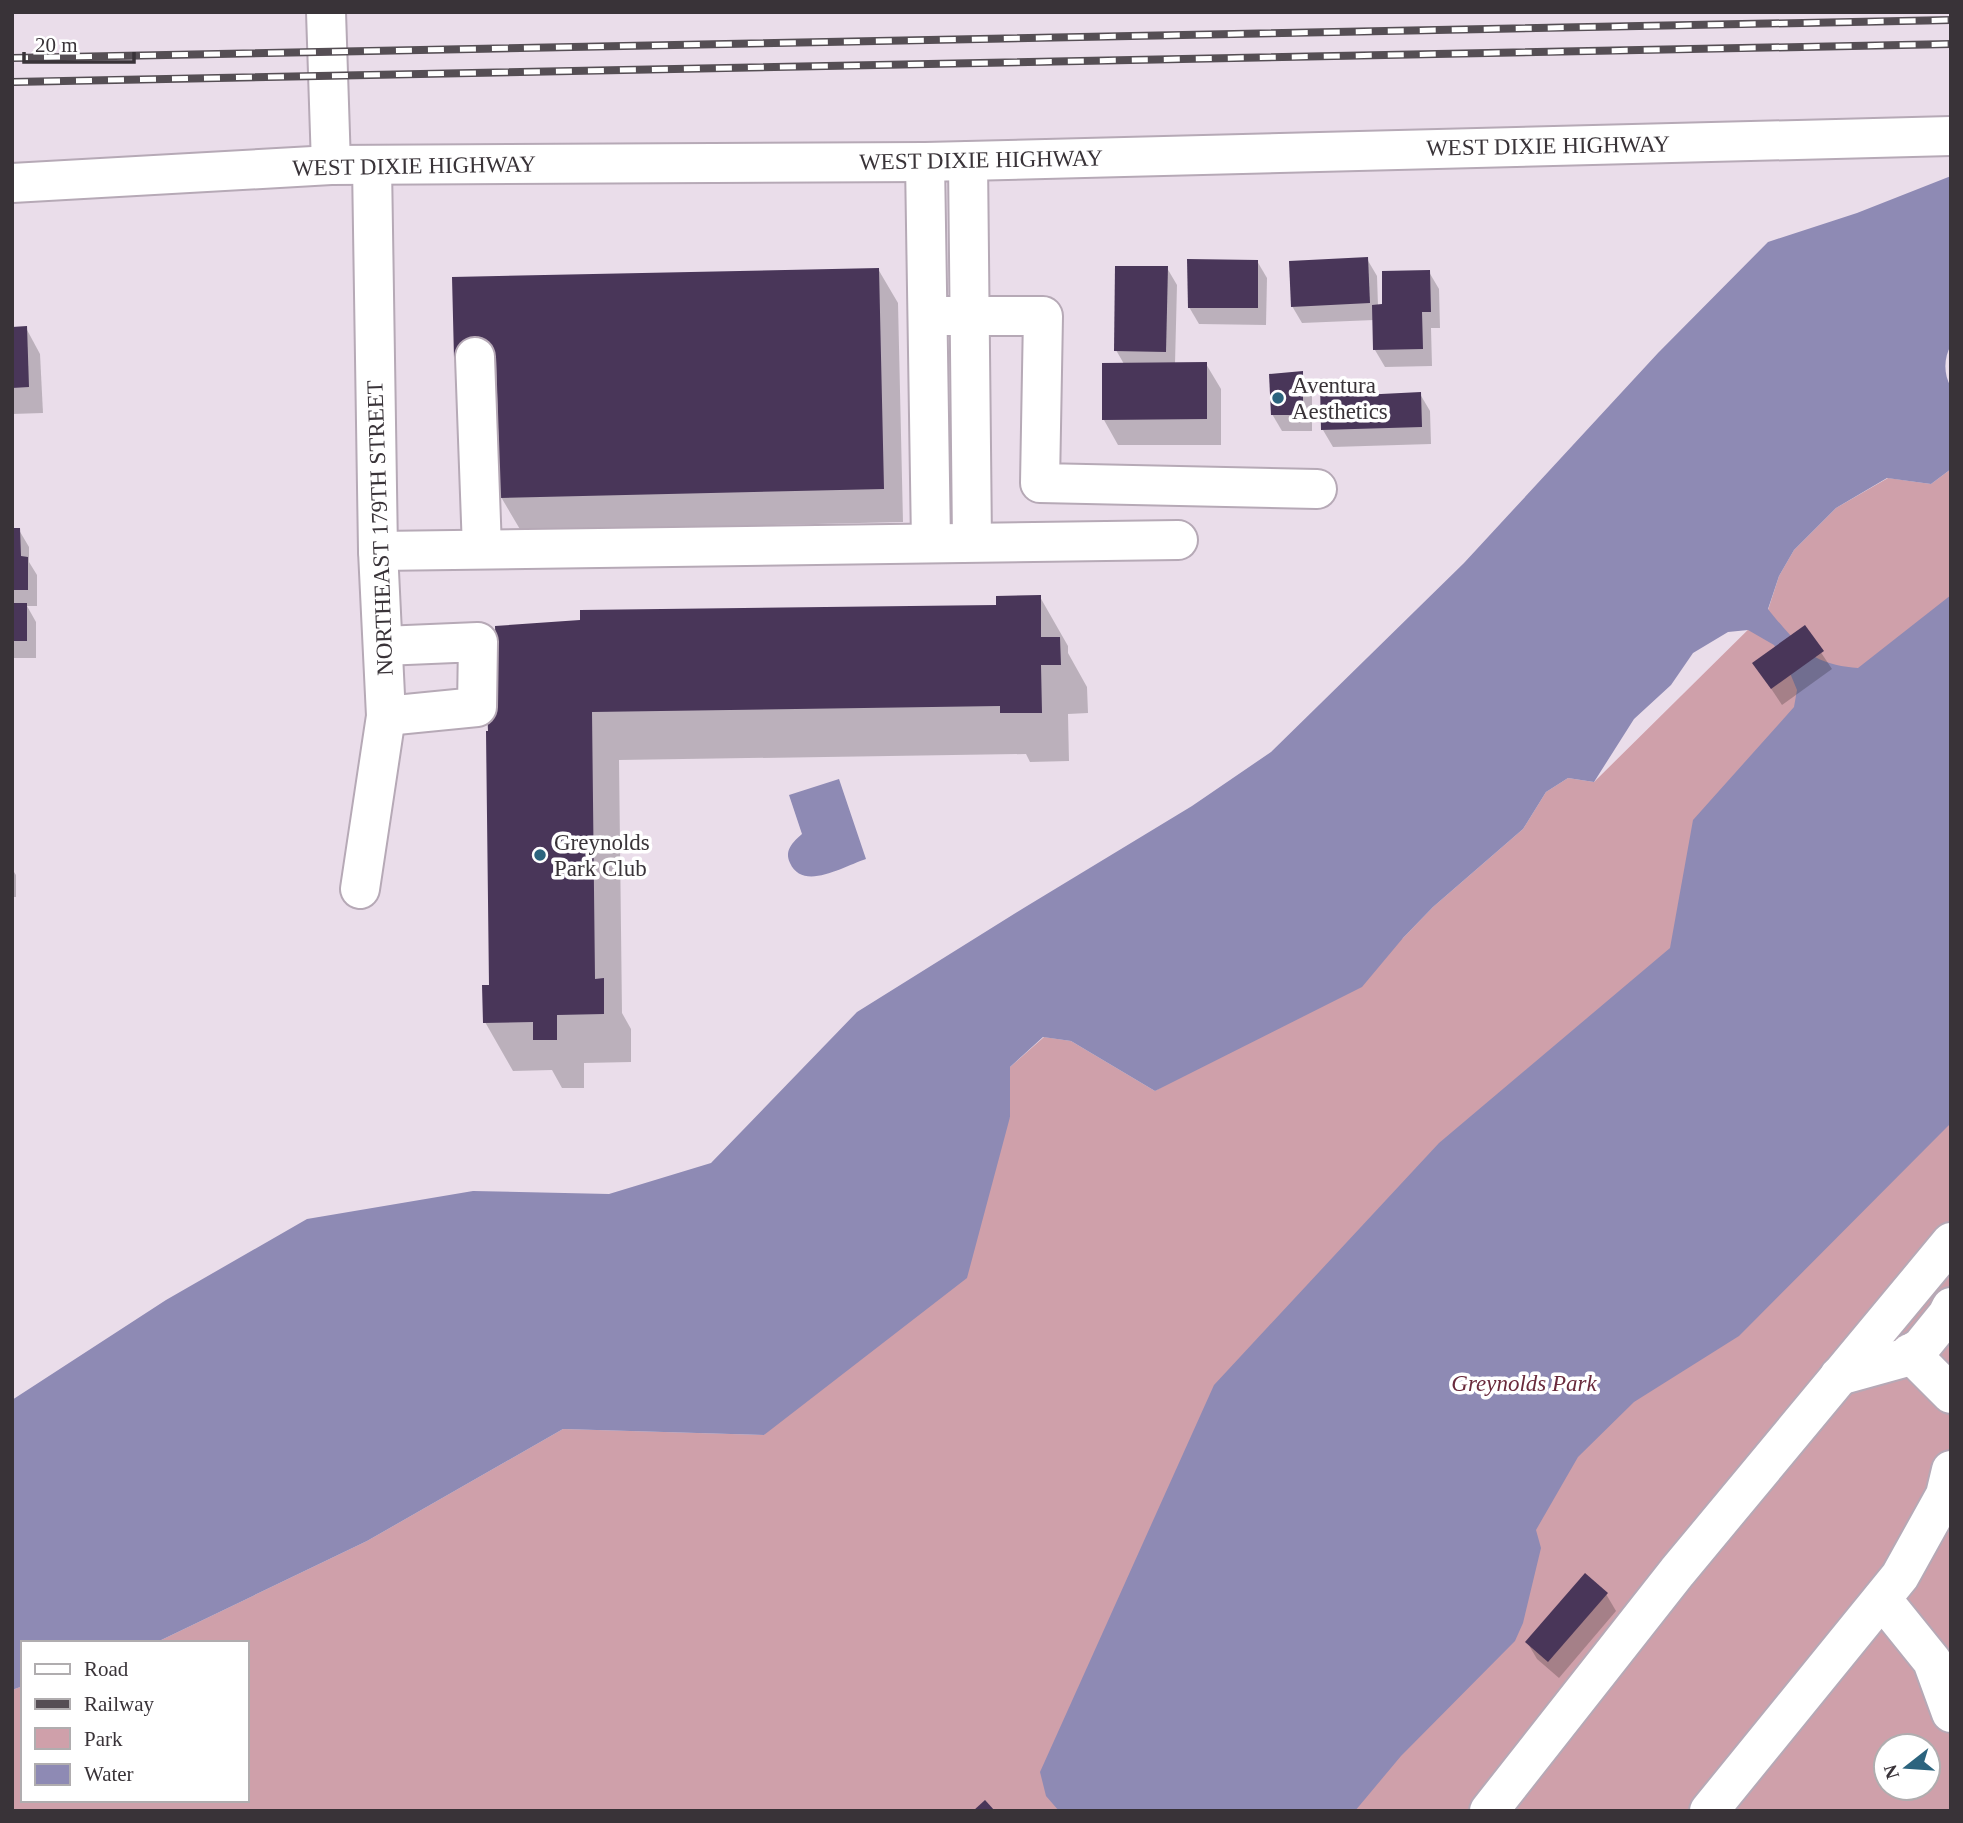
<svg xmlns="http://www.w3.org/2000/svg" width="1963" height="1823" viewBox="0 0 1963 1823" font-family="Georgia,serif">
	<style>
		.green { fill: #cfa0aa; fill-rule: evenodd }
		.water { fill: #8e8ab4 }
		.shadow { fill: #0003 }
		.building { fill: #493659 }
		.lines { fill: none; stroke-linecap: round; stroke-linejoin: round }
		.minor-casing { stroke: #b6a9b6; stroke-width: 42 }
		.minor { stroke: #fff; stroke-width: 38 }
		.rail-casing { stroke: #554e54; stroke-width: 8 }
		.rail { stroke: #fff; stroke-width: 5; stroke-dasharray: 16; stroke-linecap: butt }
		.poi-dot { fill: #2c647e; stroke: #fff; stroke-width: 2.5 }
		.labels { text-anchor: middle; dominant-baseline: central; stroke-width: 7; stroke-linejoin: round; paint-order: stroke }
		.street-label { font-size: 23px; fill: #393338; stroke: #fff }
		.poi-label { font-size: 23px; fill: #393338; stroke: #fff; text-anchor: start }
		.park-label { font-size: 23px; font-style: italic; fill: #6a2a3c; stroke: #fff }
	</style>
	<rect width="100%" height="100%" fill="#eaddea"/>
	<!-- green -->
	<path class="green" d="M1951,469V1811H12V1690L23,1686V1800H247V1643H155L367,1541L563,1429L764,1435L1010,1117V1067L1044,1037L1071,1041L1155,1091L1403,938L1433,907L1523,829L1546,792L1568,778L1594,782L1768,610L1779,576L1794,550L1836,508L1888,478L1931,484ZM1886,1746H1928V1788H1886Z"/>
	<!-- water -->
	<g class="water">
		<path d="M1951,176V345C1944,357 1943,374 1951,387V469L1931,484L1887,478L1836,508L1794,550L1779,576L1768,609C1777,621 1803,651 1815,657C1828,664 1843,667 1858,668L1951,595V1123L1739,1336L1634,1402L1578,1457L1536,1530L1541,1548L1523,1623L1515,1641L1401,1756L1355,1811H1059L1046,1796L1040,1772L1214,1385L1439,1143L1670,948L1693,820L1794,707L1797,690L1790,673L1774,645L1748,630L1728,632L1693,653L1671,685L1634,719L1594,782L1568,778L1546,792L1523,829L1433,907L1403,938L1362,987L1155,1091L1071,1041L1043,1037L1010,1067V1117L967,1278L764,1435L563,1429L367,1541L155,1643H23V1686L12,1690V1400L166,1300L307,1219L473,1191L609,1194L711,1163L857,1012L1027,906L1192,806L1271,752L1464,563L1658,353L1768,242L1857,213Z"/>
		<path d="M839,779L866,859C844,866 803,892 790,863C784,850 793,842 802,834L789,795Z"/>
	</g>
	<!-- shadow -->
	<g class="shadow">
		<path d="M1367,259L1377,276L1378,306H1384L1429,272L1439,289L1440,328H1431L1432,366L1385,367L1375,350L1374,320L1302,323L1292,306Z"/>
		<path d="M1257,261L1267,278L1266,325L1199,324L1189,307Z"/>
		<path d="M1167,268L1177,285L1175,364H1206L1221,389V445H1118L1104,420L1124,364L1116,350Z"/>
		<path d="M878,269L898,303L903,522L521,531L501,497L499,391H475L456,357Z"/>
		<path d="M12,328H26L40,354L43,413L12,414Z"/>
		<path d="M1302,373L1312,390V431H1282L1272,414Z"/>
		<path d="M1359,385L1366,396L1420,394L1430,411L1431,444L1333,447L1323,430L1321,386Z"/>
		<path d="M12,530H19L29,547V562L37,575V606H27L36,622V658H12Z"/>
		<path d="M1040,597L1068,646V653L1087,687L1088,713L1068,714L1069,761L1030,762L1026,754L619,760L622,1013L631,1029V1062L584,1063V1088H562L552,1070L513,1071L485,1022L491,986L488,733Z"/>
		<path d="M1804,627L1832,669L1782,705L1754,663Z"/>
		<path d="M12,869L16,875V897H12Z"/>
		<path d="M1606,1594L1616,1611L1559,1678L1537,1659L1527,1642Z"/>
	</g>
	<!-- building -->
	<g class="building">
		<path d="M1368,257L1370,303L1291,307L1289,261Z"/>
		<path d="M1187,259L1258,260V308H1188Z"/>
		<path d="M1115,266H1168L1166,352L1114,351Z"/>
		<path d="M879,268L884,489L500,498L496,357L454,358L452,277Z"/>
		<path d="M1430,270L1431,312H1422L1423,349L1373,350L1372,305L1382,304V271Z"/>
		<path d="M27,326L29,387L12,388V327Z"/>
		<path d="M1207,362V419L1102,420V363Z"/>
		<path d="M1303,371V415H1271L1269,374Z"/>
		<path d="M1360,383L1361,395L1421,392L1422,427L1321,430L1320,384Z"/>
		<path d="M12,528H20L21,556L28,557V590H12Z"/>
		<path d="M1041,595V637H1060L1061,665H1041L1042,713H1000V706L592,712L595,979L604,978V1014L557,1015V1040H533V1022L483,1023L482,985H489L486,731H488L487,705H498L495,626L580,620V610L996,605V596Z"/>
		<rect x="12" y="603" width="15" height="38"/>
		<path d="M1805,625L1824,651L1771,689L1752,663Z"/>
		<path d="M1585,1573L1608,1593L1548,1662L1525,1642Z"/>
		<path d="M985,1800L995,1811H973Z"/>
	</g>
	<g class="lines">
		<defs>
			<g id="minor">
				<path d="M326,12L331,165"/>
				<path d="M968,161L972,542"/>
				<path d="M925,162L931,542"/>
				<path d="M12,183L331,165L925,162L1951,136"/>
				<path d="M928,316H1043L1040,483L1317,489"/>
				<path d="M475,357L482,549"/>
				<path d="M378,551L1178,540"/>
				<path d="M383,646L478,642L477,707L386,716"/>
				<path d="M360,889L386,716L378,551L372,165"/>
				<path d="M1910,1353L1951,1394"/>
				<path d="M1839,1376L1904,1358L1921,1347L1947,1315L1951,1307"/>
				<path d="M1882,1599L1932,1661L1951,1713"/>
				<path d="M1489,1811L1677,1572L1951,1242"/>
				<path d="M1709,1811L1900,1576L1945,1495L1951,1470"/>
			</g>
		</defs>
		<!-- minor casing -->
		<use href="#minor" class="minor-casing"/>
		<!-- minor -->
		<use href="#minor" class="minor"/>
		<defs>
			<g id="rail">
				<path d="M12,58L1951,20"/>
				<path d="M12,82L1951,44"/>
			</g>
		</defs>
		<!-- rail casing -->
		<use href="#rail" class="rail-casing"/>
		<!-- rail -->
		<use href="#rail" class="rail"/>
	</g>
	<!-- markers -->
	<g class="poi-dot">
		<circle cx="1278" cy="398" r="7"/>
		<circle cx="540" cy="855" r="7"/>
	</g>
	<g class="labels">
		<!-- street labels -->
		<g class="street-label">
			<text transform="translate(1548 146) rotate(-1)">WEST DIXIE HIGHWAY</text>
			<text transform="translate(981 160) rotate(-1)">WEST DIXIE HIGHWAY</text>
			<text transform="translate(414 166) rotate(-1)">WEST DIXIE HIGHWAY</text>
			<text transform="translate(380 528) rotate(-92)">NORTHEAST 179TH STREET</text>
		</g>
		<!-- poi labels -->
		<g class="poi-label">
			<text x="1292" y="385">Aventura<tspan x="1292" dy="26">Aesthetics</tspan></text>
			<text x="554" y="842">Greynolds<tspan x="554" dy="26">Park Club</tspan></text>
		</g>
		<!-- park labels -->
		<g class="park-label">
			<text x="1524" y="1383">Greynolds Park</text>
		</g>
	</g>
	<!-- border -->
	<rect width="1963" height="1823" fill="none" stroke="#393338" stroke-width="28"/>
	<!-- legend -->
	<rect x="21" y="1641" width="228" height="161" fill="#ffffff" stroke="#b0adaf" stroke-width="2"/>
	<rect x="35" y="1664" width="35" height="10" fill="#ffffff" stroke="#b0adaf" stroke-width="2"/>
	<text x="84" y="1676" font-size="21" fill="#393338">Road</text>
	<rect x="35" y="1699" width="35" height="10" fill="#554e54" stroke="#b0adaf" stroke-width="2"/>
	<text x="84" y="1711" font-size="21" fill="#393338">Railway</text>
	<rect x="35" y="1728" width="35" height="21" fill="#cfa0aa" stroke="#b0adaf" stroke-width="2"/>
	<text x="84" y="1746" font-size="21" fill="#393338">Park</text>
	<rect x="35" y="1764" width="35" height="21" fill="#8e8ab4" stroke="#b0adaf" stroke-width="2"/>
	<text x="84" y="1781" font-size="21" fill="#393338">Water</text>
	<!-- north arrow -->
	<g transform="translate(1907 1767) rotate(253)"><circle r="33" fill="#ffffff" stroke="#b0adaf" stroke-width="2"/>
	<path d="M0-5L12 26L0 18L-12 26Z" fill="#2c647e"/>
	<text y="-10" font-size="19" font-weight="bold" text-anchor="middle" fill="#393338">N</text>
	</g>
	<!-- scale -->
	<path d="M24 52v10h110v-10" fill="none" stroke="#393338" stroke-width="3.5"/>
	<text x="35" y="52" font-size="21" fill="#393338" stroke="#ffffff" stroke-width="5" paint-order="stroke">20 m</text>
</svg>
